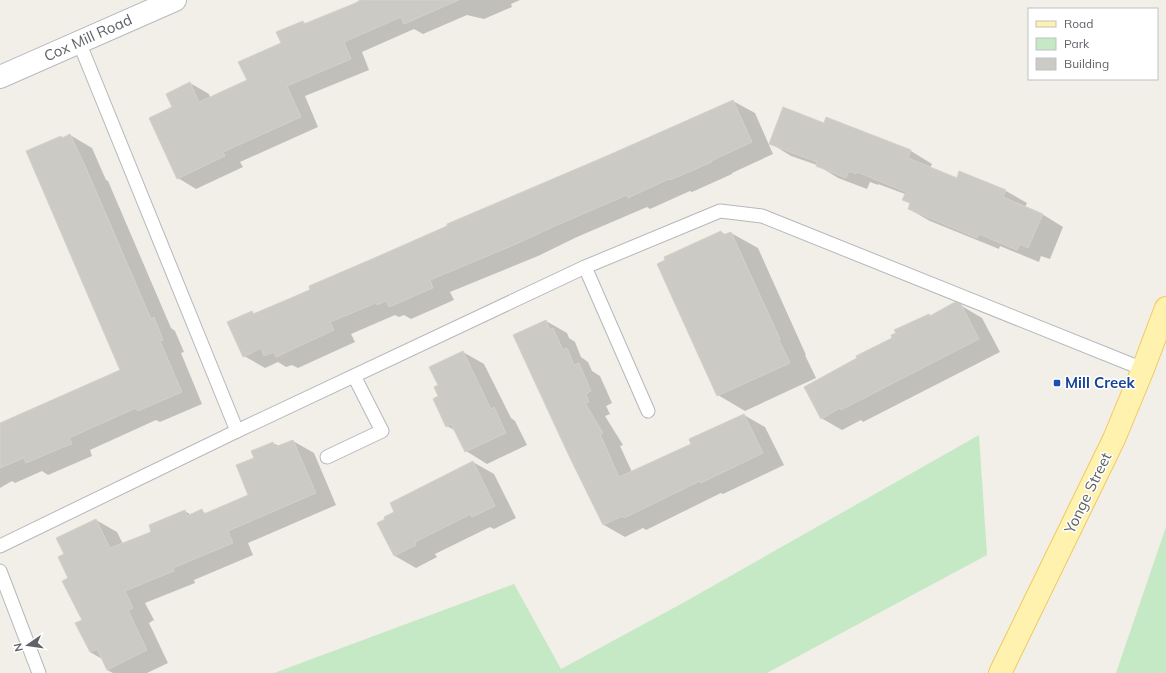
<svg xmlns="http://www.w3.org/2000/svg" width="1166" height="673" font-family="Mulish,sans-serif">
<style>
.green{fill:#c5e8c5}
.shadow{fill:#0003}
.building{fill:#cccac5;stroke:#d6d1c6}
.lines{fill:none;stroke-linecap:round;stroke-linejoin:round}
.lane-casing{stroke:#b5b8bc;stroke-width:15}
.secondary-casing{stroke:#b6babf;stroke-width:24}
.primary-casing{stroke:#f2c960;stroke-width:24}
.lane{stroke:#fff;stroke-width:13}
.secondary{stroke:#fff;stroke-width:22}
.primary{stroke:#fff2af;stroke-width:22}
.transit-dot{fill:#1a4fb4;stroke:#fff;stroke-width:1.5}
.labels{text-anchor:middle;stroke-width:3;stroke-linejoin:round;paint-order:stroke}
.street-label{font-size:15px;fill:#5f6368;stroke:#fff}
.transit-label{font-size:15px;font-weight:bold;fill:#164399;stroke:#fff;text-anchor:start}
</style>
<rect width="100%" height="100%" fill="#f1efe8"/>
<g class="green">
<path d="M979 435 987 555 767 673H274L514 584 561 669 681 604Z"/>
<path d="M1166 527V673H1116Z"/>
</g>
<g class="shadow">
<path d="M360 0H520L511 4 512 7 484 19 467 15 423 34 414 29 362 52 369 70 305 96 318 127 240 162 243 167 196 189 178 178 174 107 190 83 209 94 210 98 248 81 303 22 307 24 355 4V3Z"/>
<path d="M733 101 755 113 773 154 732 173V174L692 192 690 191 650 209 647 207 577 237 538 256 450 292 454 300 411 319 404 315 399 317 395 315 351 334 355 342 298 368 292 365 286 367 278 362 265 368 244 356 252 312 255 314Z"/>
<path d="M827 118 911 151 932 164 930 168 957 179 1006 191 1027 203 1025 207 1042 214 1063 227 1050 259 1041 256 1039 262 1000 246 999 249 930 221 909 209 911 204 903 199 905 194 878 184V185L870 182 867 189 838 178 817 165 791 156 770 143 824 124Z"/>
<path d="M70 135 92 148 106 180 108 181 171 328 175 331 184 352 181 353 202 404 160 422 156 420 90 450 92 456 48 475 42 471 15 483 12 481 0 488V424L121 370 61 137 64 139Z"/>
<path d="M721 232 727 235 731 233 758 248 806 355H805L816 378 745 411 718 395Z"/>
<path d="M960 305 982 318 1000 352 863 422 861 420 842 430 821 418 893 338 897 333 896 331 929 315 932 316Z"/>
<path d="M546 321 567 333 569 338 575 342 581 357 588 362 592 371 600 376 612 403 606 406 610 414 605 416 623 445 620 446 632 472 692 444 744 415 765 427 784 465 723 494 721 493 646 530 643 528 625 537 604 525Z"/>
<path d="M463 352 484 364 511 418 515 421 527 445 487 464 466 451 456 431 447 426 439 397V386Z"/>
<path d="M293 441 314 453 336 505 248 543 253 555 194 580 195 583 145 603 154 620 149 623 168 663 147 673H113L107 670 102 659 90 652 83 621 70 578 65 554 96 520 117 532 123 544 152 532 185 511 191 515 202 511 207 514 250 496 255 458 273 443 279 446Z"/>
<path d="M473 462 494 474 516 518 494 529 490 527 435 554 437 557 416 568 395 556V512Z"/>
</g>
<g class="building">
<path d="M363 0H459L404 24 401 17 344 42 351 59 287 86 301 117 223 152 225 156 177 179 149 118 172 107 166 94 190 82 199 102 247 80 238 62 281 43 276 32 303 21 304 24Z"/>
<path d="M733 100 752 142 711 161 712 162 670 180 669 179 628 198 627 195 555 226 516 244 430 280 433 288 389 307 386 301 377 305 376 303 330 322 334 330 276 357 274 352 264 356 261 348 243 357 227 322 252 311 253 314 310 290 309 286 372 259 447 226V224L609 155Z"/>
<path d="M783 107 824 123 826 117 911 150 908 158 957 178 959 171 1006 190 1003 197 1043 214 1028 248 1020 244 1017 250 979 234 977 238 908 209 910 203 902 200 906 192 857 172 856 174 849 171 846 178 816 166 817 162 769 144Z"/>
<path d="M70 134 86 168 151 319 154 317 163 340 160 341 182 392 138 411 136 408 69 438 72 444 61 448 26 463 24 458 0 468V423L120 370 26 151 61 136 62 138Z"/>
<path d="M721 231 723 235 731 232 780 339 779 340 790 363 717 396 706 372 657 264 665 260 664 257Z"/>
<path d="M955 302 961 304 979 339 841 410 840 408 821 419 804 387 857 358 856 356 892 338 891 335 896 333 894 330 929 314 930 316Z"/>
<path d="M546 320 550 330 553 328 563 350 567 348 574 365 579 363 591 391 586 394 589 402 585 403 603 433 600 434 619 477 691 444 689 439 744 414 763 453 701 483 700 481 624 518 623 516 603 525 570 458 513 335Z"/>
<path d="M463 351 491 409 494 407 506 433 465 452 451 424 446 427 433 399 438 396 434 387 438 385 429 367Z"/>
<path d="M293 440 316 493 228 531 233 543 173 568 174 571 125 591 133 608 128 610 147 650 107 670 97 649 90 652 75 623 82 620 62 581 68 578 58 557 64 554 56 538 96 519 110 548 151 532 149 525 185 510 187 516 202 509 204 514 248 495 236 465 254 458 251 451 273 442 275 447Z"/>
<path d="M473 461 495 506 472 517 471 514 415 542 416 545 394 556 377 523 385 519 384 517 394 512 390 503Z"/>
</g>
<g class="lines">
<defs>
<g id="lane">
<path d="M79 42 237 431"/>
<path d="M585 267 648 411"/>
<path d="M327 457 382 431 354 376"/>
<path d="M0 546 237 431 585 267 720 211 762 216 1143 369"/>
<path d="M0 571 39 673"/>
</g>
<path id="secondary" d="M0 77 175 0"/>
<path id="primary" d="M1000 673 1114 439 1143 369 1166 308"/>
</defs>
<use href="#lane" class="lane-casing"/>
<use href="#secondary" class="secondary-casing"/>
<use href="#primary" class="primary-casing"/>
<use href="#lane" class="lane"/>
<use href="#secondary" class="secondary"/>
<use href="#primary" class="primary"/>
</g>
<rect class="transit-dot" x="1053" y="379" width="8" height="8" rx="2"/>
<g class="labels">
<g class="street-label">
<text transform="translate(88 38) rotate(-24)" y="5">Cox Mill Road</text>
<text transform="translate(1088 493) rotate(-64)" y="5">Yonge Street</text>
</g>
<g class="transit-label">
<text x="1065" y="388">Mill Creek</text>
</g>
</g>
<rect x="1028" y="8" width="130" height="72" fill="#ffffff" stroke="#bfc1c3"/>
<rect x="1036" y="21" width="20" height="6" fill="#fff2af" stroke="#bfc1c3"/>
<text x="1064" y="28" font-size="12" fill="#5f6368">Road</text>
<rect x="1036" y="38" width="20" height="12" fill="#c5e8c5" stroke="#bfc1c3"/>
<text x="1064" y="48" font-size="12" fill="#5f6368">Park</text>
<rect x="1036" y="58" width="20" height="12" fill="#cccac5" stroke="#bfc1c3"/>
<text x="1064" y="68" font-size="12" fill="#5f6368">Building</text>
<g transform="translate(28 645) rotate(257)" stroke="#ffffff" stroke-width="3" paint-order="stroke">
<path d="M0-3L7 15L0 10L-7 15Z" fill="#5f6368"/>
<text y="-6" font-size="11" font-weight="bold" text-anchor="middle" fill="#5f6368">N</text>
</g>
</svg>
